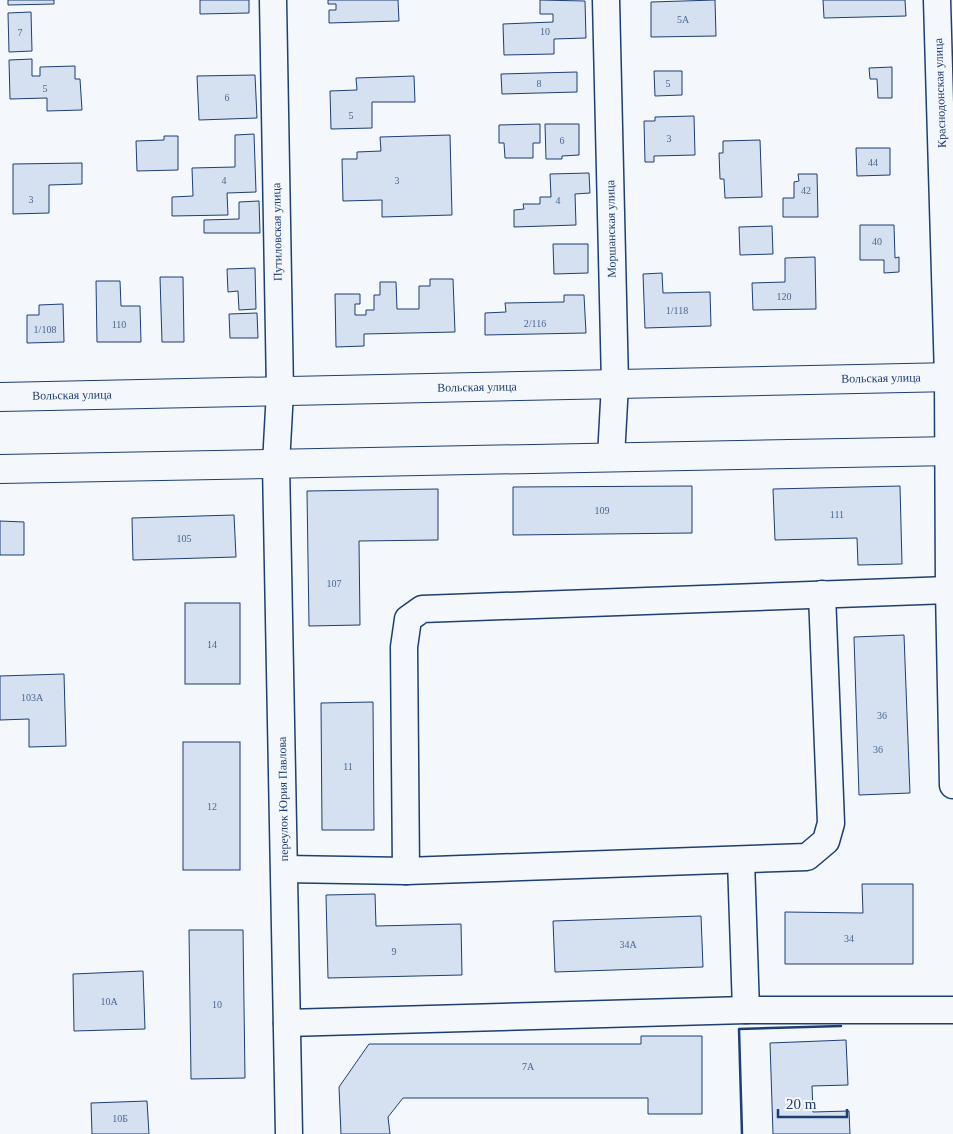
<svg xmlns="http://www.w3.org/2000/svg" width="953" height="1134" font-family="'Times New Roman',serif">
<style>
.building{fill:#d5e0f0;stroke:#1d3f73}
.lines{fill:none;stroke-linecap:round;stroke-linejoin:round}
.minor-casing{stroke:#1d3f73;stroke-width:29}
.major-casing{stroke:#1d3f73;stroke-width:30}
.minor{stroke:#f4f7fb;stroke-width:26}
.major{stroke:#f4f7fb;stroke-width:28}
.wall{stroke:#1d3f73;stroke-width:2.5}
.labels{text-anchor:middle;stroke-width:4;stroke-linejoin:round;paint-order:stroke}
.number-label{font-size:10px;fill:#4b6792}
.street-label{font-size:12px;fill:#1d3f73;stroke:#f4f7fb}
</style>
<rect width="100%" height="100%" fill="#f4f7fb"/>
<g class="building">
<path d="M8 0H54V4L8 5Z"/>
<path d="M200 0H249V13L200 14Z"/>
<path d="M328 0H398L399 21 329 23V10H336V4H328Z"/>
<path d="M540 0 585 1 586 38 554 39V54L504 55 503 24 553 22V14H540Z"/>
<path d="M715 0 716 36 651 37V2Z"/>
<path d="M823 0H905L906 16 824 18Z"/>
<path d="M31 12 32 51 9 52 8 13Z"/>
<path d="M32 59V76H40V67L75 66V79H80L82 110 47 111V98L10 99 9 60Z"/>
<path d="M892 67V98H878L877 79H870L869 68Z"/>
<path d="M654 71H682V95L655 96Z"/>
<path d="M577 72V92L502 94 501 74Z"/>
<path d="M255 75 257 118 199 120 197 76Z"/>
<path d="M414 76 415 102H372V128L331 129 330 91 357 90 356 78Z"/>
<path d="M694 116 695 155 654 156V162H645L644 121H655V117Z"/>
<path d="M540 124V143H533V158H505L504 143H499V125Z"/>
<path d="M545 124H579V155L562 156V159H546Z"/>
<path d="M254 134 256 192 227 193 228 215 172 216V197L193 196 192 168 235 167V135Z"/>
<path d="M450 135 452 215 382 217V200L343 201 342 159H357V152L381 151 380 137Z"/>
<path d="M164 136H178V170L137 171 136 141 164 140Z"/>
<path d="M760 140 762 197 725 198 724 179H720L719 153H723V141Z"/>
<path d="M856 148H890V175L857 176Z"/>
<path d="M82 163V184L49 185V213L13 214V164Z"/>
<path d="M589 173 590 193 575 194 576 225 514 227V210L524 209 523 204H540V197H551L550 174Z"/>
<path d="M798 174H817L818 217H783V198H794V182L799 181Z"/>
<path d="M259 201 260 233H204V220L239 219V202Z"/>
<path d="M860 225H894L895 258 899 257V272L884 273V260H860Z"/>
<path d="M772 226 773 254 740 255 739 227Z"/>
<path d="M553 244H588V273L554 274Z"/>
<path d="M815 257 816 309 753 310 752 283 785 282V258Z"/>
<path d="M255 268 256 309 239 310 238 291 228 292 227 269Z"/>
<path d="M662 273 663 293 710 292 711 326 645 328 643 274Z"/>
<path d="M160 277H183L184 342H162Z"/>
<path d="M430 279H453L455 332 364 334V346L336 347 335 294H360V304H355V315H366V310H374V295H380V282H396L397 309H419V286H430Z"/>
<path d="M96 281H120L121 306H140L141 342H97Z"/>
<path d="M564 295H584L586 333 485 335V313L506 312 505 303 564 302Z"/>
<path d="M63 304 64 342 27 343V315H39V305Z"/>
<path d="M257 313 258 338H230L229 314Z"/>
<path d="M692 486V533L513 535V487Z"/>
<path d="M900 486 902 564 858 565 857 538 775 540 773 489Z"/>
<path d="M438 489V540L359 541 360 625 309 626 307 491Z"/>
<path d="M234 515 236 557 133 560 132 518Z"/>
<path d="M0 521 24 522V555H0Z"/>
<rect x="185" y="603" width="55" height="81"/>
<path d="M904 635 910 793 859 795 854 637Z"/>
<path d="M64 674 66 746 29 747V719L0 720V676Z"/>
<path d="M373 702 374 830H322L321 703Z"/>
<rect x="183" y="742" width="57" height="128"/>
<path d="M862 884H913V964H785V912L863 913Z"/>
<path d="M375 894 376 926 461 924 462 975 328 978 326 895Z"/>
<path d="M701 916 703 967 555 972 553 921Z"/>
<path d="M189 930H243L245 1078 191 1079Z"/>
<path d="M143 971 145 1029 74 1031 73 974Z"/>
<path d="M641 1036H702V1114H648V1098H403L388 1117 390 1134H341L339 1087 369 1044H641Z"/>
<path d="M846 1040 848 1085 812 1086 813 1112 849 1111 850 1134H773L770 1043Z"/>
<path d="M147 1101 149 1134H92L91 1103Z"/>
</g>
<g class="lines">
<defs>
<g id="minor">
<path d="M273 0 280 391 276 464 289 1134"/>
<path d="M606 0 615 384 611 457"/>
<path d="M937 0 948 377 949 590 953 785"/>
<path d="M741 860 746 1010"/>
<path d="M285 869 406 871 807 857 826 841 831 823 822 594"/>
<path d="M406 871 404 647 408 619 422 609 949 590"/>
<path d="M287 1023 746 1010H953"/>
</g>
<g id="major">
<path d="M0 397 953 377"/>
<path d="M0 469 953 451"/>
</g>
</defs>
<use href="#minor" class="minor-casing"/>
<use href="#major" class="major-casing"/>
<use href="#minor" class="minor"/>
<use href="#major" class="major"/>
<path class="wall" d="M742 1134 739 1029 841 1026"/>
</g>
<g class="labels">
<g class="number-label">
<text x="683" y="23">5А</text>
<text x="545" y="35">10</text>
<text x="20" y="36">7</text>
<text x="539" y="87">8</text>
<text x="668" y="87">5</text>
<text x="45" y="92">5</text>
<text x="227" y="101">6</text>
<text x="351" y="119">5</text>
<text x="669" y="142">3</text>
<text x="562" y="144">6</text>
<text x="873" y="166">44</text>
<text x="224" y="184">4</text>
<text x="397" y="184">3</text>
<text x="806" y="194">42</text>
<text x="31" y="203">3</text>
<text x="558" y="204">4</text>
<text x="877" y="245">40</text>
<text x="784" y="300">120</text>
<text x="677" y="314">1/118</text>
<text x="535" y="327">2/116</text>
<text x="119" y="328">110</text>
<text x="45" y="333">1/108</text>
<text x="602" y="514">109</text>
<text x="837" y="518">111</text>
<text x="184" y="542">105</text>
<text x="334" y="587">107</text>
<text x="212" y="648">14</text>
<text x="32" y="701">103А</text>
<text x="882" y="719">36</text>
<text x="878" y="753">36</text>
<text x="348" y="770">11</text>
<text x="212" y="810">12</text>
<text x="849" y="942">34</text>
<text x="628" y="948">34А</text>
<text x="394" y="955">9</text>
<text x="109" y="1005">10А</text>
<text x="217" y="1008">10</text>
<text x="528" y="1070">7А</text>
<text x="120" y="1122">10Б</text>
</g>
<g class="street-label">
<text transform="translate(940 93) rotate(-92)" y="4">Краснодонская улица</text>
<text transform="translate(611 229) rotate(-91)" y="4">Моршанская улица</text>
<text transform="translate(277 232) rotate(-91)" y="4">Путиловская улица</text>
<text transform="translate(881 378) rotate(-1)" y="4">Вольская улица</text>
<text transform="translate(477 387) rotate(-1)" y="4">Вольская улица</text>
<text transform="translate(72 395) rotate(-1)" y="4">Вольская улица</text>
<text transform="translate(283 799) rotate(-91)" y="4">переулок Юрия Павлова</text>
</g>
</g>
<path d="M778 1109v8h69v-8" fill="none" stroke="#1d3f73" stroke-width="2.5"/>
<text x="786" y="1109" font-size="15" fill="#1d3f73" stroke="#f4f7fb" stroke-width="4" paint-order="stroke">20 m</text>
</svg>
